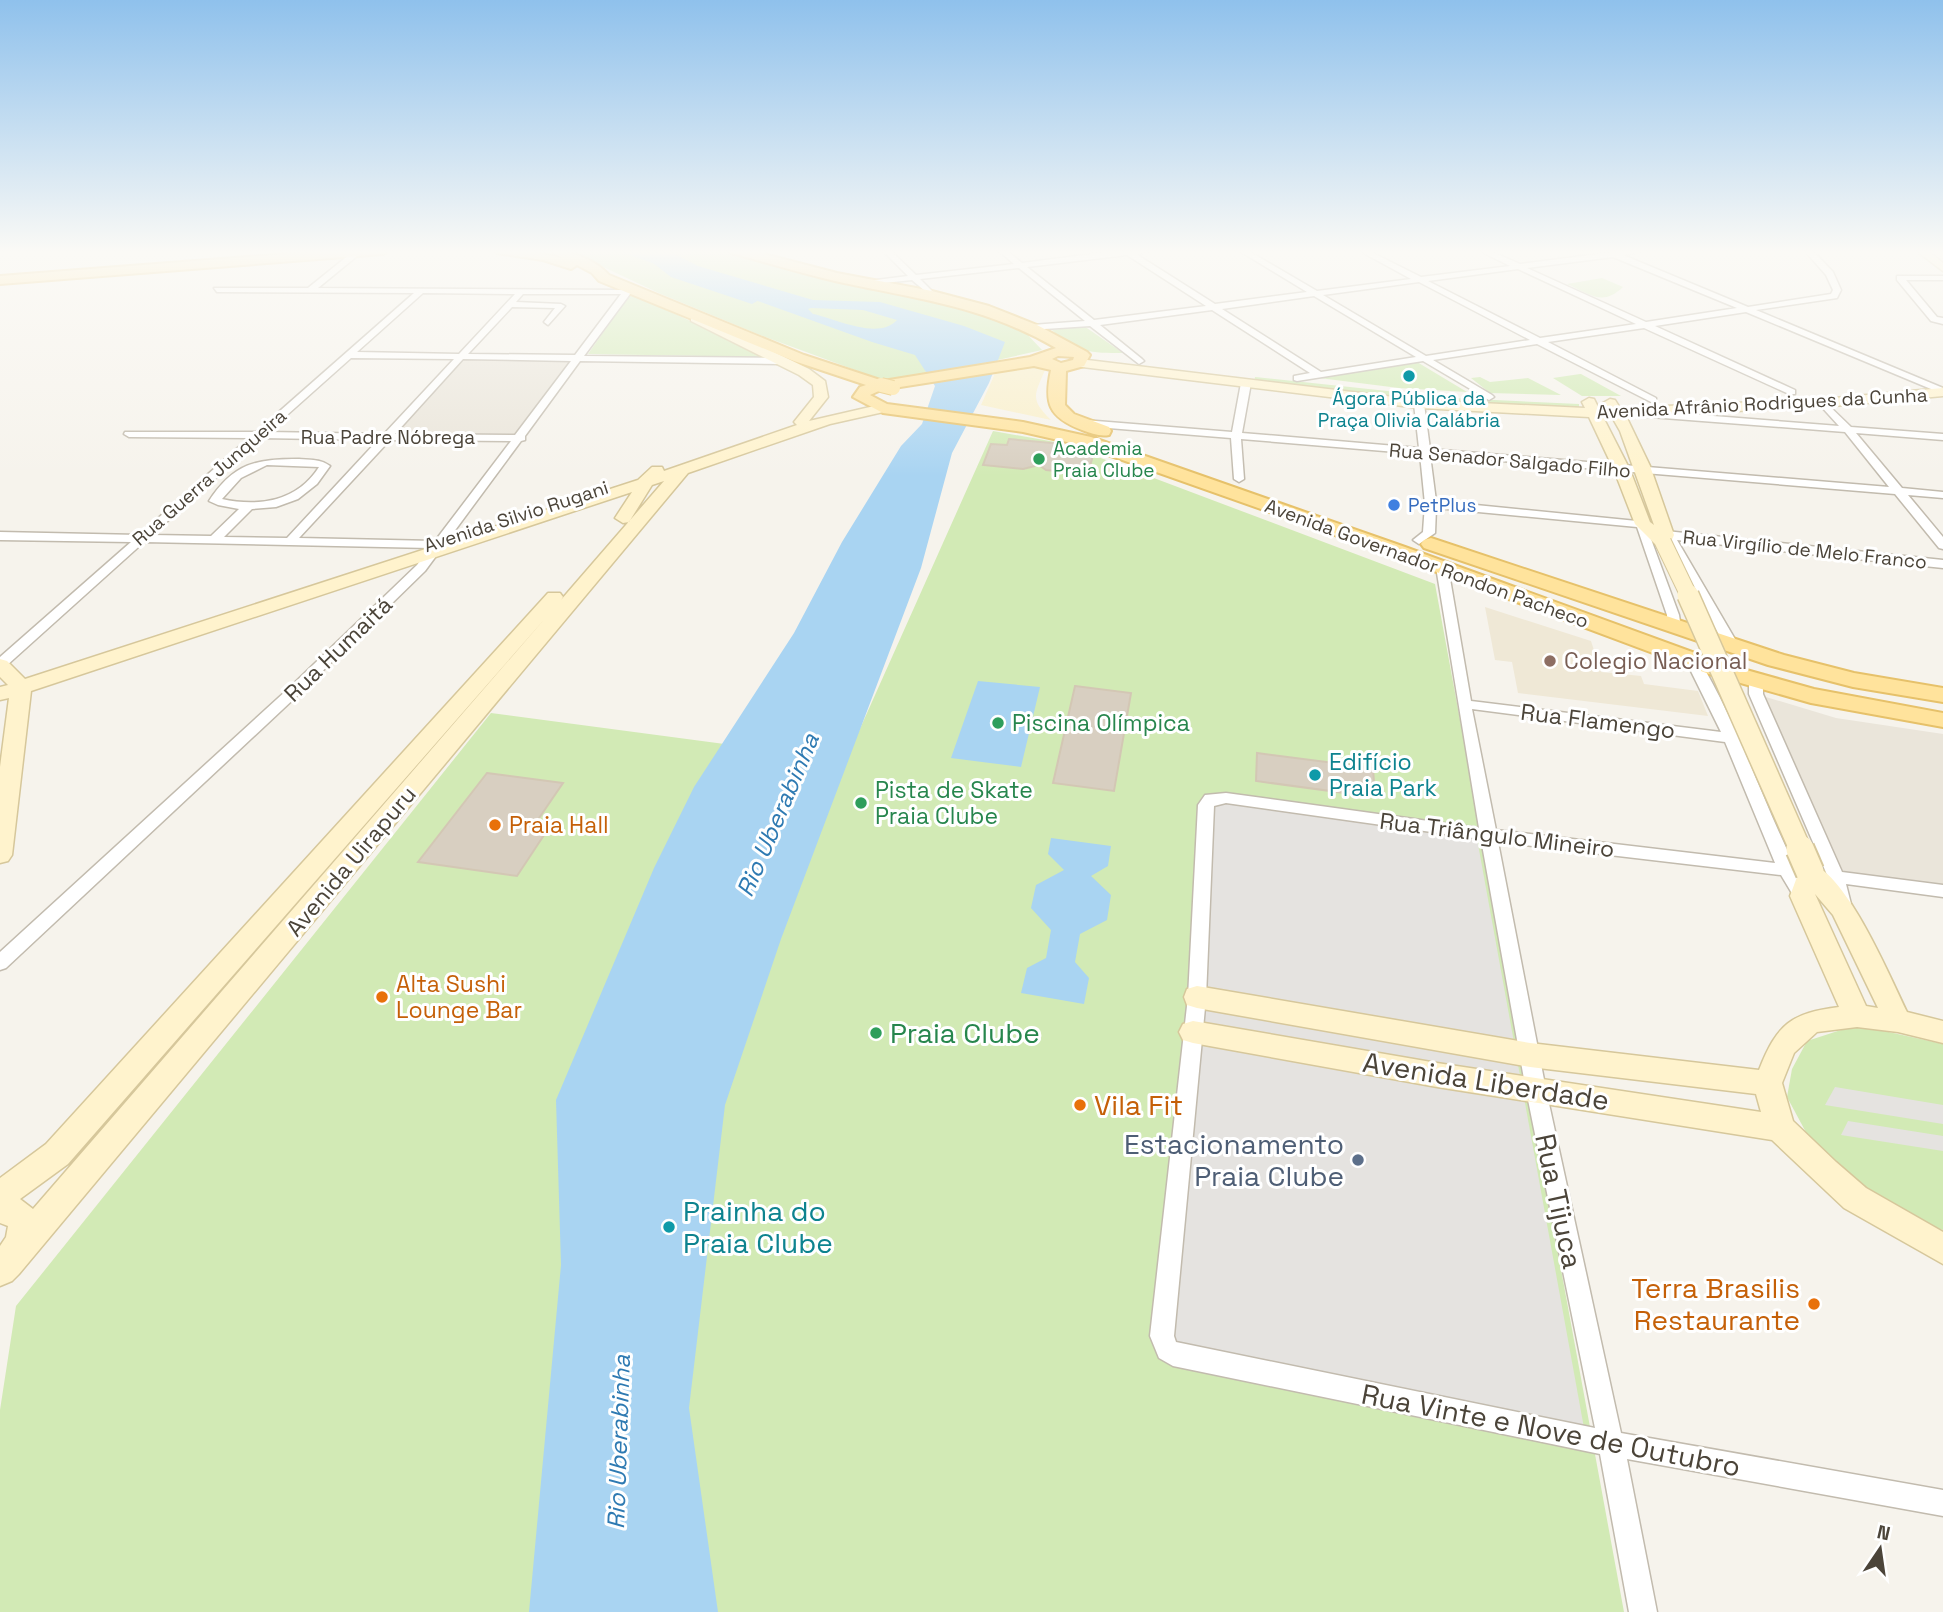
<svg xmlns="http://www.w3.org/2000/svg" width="1943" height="1612" font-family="'Space Grotesk',sans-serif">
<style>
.residential{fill:#eae5da}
.education{fill:#efe8d6}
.green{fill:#d2eab5}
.sand{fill:#f9efc9}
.parking{fill:#e5e3e0}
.water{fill:#a9d4f2;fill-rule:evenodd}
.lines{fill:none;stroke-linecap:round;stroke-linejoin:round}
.river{fill:#a9d4f2;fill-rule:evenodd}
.building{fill:#d8cfc1;stroke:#d3c7b4;stroke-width:2}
.street-casing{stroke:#c2bbae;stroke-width:3}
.secondary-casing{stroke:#d6c79b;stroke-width:3}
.primary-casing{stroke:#e6c16a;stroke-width:4}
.street{fill:#fff;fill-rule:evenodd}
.secondary{fill:#fff3cd;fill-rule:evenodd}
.primary{fill:#ffe39c;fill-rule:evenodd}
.secondary-bridge-far2-casing{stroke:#d6c79b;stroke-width:18;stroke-linecap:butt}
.secondary-bridge-far1-casing{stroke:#d6c79b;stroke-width:24;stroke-linecap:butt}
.secondary-bridge-casing{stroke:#d6c79b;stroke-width:31;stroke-linecap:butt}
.primary-bridge-casing{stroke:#e6c16a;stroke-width:16;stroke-linecap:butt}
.secondary-bridge-far2{stroke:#fff3cd;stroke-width:16}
.secondary-bridge-far1{stroke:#fff3cd;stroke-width:21}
.secondary-bridge{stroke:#fff3cd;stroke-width:27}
.primary-bridge{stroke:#ffe39c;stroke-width:14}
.culture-dot{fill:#0f9aa8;stroke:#fff;stroke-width:2.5}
.leisure-dot{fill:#2e9e5b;stroke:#fff;stroke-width:2.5}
.shop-dot{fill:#3f7fe0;stroke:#fff;stroke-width:2.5}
.education-dot{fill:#8d6e63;stroke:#fff;stroke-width:2.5}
.food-dot{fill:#e8710a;stroke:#fff;stroke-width:2.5}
.service-dot{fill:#5c6f8a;stroke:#fff;stroke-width:2.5}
.labels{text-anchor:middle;stroke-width:6;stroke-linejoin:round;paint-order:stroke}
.far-culture-label{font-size:19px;fill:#0d838f;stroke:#fff}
.far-street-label{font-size:19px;fill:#4b4439;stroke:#fff}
.far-leisure-label{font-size:19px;fill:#27864d;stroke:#fff;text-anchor:start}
.far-shop-label{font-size:19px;fill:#366cbe;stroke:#fff;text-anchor:start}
.street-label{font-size:23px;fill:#4b4439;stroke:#fff}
.education-label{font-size:23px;fill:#785e54;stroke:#fff;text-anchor:start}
.leisure-label{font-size:23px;fill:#27864d;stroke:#fff;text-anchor:start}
.culture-label{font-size:23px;fill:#0d838f;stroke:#fff;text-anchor:start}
.food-label{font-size:23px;fill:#c56008;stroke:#fff;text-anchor:start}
.water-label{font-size:24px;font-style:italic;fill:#2e7ab2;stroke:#fff}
.near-leisure-label{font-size:28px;fill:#27864d;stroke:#fff;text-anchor:start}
.near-street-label{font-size:28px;fill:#4b4439;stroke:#fff}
.near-food-label{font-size:28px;fill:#c56008;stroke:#fff;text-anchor:start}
.near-service-label{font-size:28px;fill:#4e5e75;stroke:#fff;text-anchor:end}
.near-culture-label{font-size:28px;fill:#0d838f;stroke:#fff;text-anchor:start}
</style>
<rect width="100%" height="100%" fill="#f6f3ec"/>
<g class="residential">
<path d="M462 356 580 357 521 438 387 437Z"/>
<path d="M1756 694 1836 718 1943 734V891L1836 877Z"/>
</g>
<path class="education" d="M1485 607 1591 641 1601 672 1641 676 1644 684 1698 691 1708 716 1518 693 1512 662 1495 660Z"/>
<g class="green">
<path d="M567 250H727L831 279 923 298 1004 322 1025 332 1042 350 984 363 885 381 760 335 661 294Z"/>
<path d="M1602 278 1623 287C1602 307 1590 294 1567 284Z"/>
<path d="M631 293 766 357 588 354Z"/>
<path d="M1084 326 1123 353C1091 353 1075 353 1052 330Z"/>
<path d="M1417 362 1467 392 1399 388 1319 378Z"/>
<path d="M1580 374H1581L1621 396H1582L1553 378Z"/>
<path d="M1255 377 1453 398 1579 404V410L1433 403 1254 383Z"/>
<path d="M1480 377 1490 382 1528 378 1561 395 1490 393 1471 378Z"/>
<path d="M993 431 1061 443 1435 584 1624 1612H0V1410L16 1306 491 713 846 760Z"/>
<path d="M1866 1027 1943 1044V1230L1924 1224 1839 1173 1808 1136 1787 1097 1792 1069 1807 1041 1844 1029Z"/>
</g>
<path class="sand" d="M1025 364 1041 366 1045 370C1034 396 1030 399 1051 420L981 405 997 369Z"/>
<g class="parking">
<path d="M1209 801 1476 833 1586 1439 1167 1350Z"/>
<path d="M1835 1087 1943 1105V1124L1825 1105Z"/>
<path d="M1848 1121 1943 1136V1151L1841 1135Z"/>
</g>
<g class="water">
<path d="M616 250H667L698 266 813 300 880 302 964 326 1005 342 989 383 952 453 921 568 781 939 725 1105 689 1408 718 1612H529L561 1265 556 1100 654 868 694 787 794 633 842 542 901 446 922 424 935 386 915 355 872 342ZM811 308 863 310 897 320C878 341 835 318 813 314L808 309Z"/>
<path d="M978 681 1040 687 1021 767 951 758Z"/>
<path d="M1051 838 1111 846 1108 866 1091 876 1111 895 1107 920 1080 934 1075 962 1089 978 1084 1004 1021 993 1027 968 1046 958 1051 930 1031 908 1036 885 1064 870 1048 854Z"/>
</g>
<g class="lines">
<path class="river" d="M636 250H654L683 271 758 295 761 299 752 304 671 277Z"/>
</g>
<g class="building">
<path d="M1009 439 1063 444 1061 449 1093 455 1088 474 1046 470 1039 465 1023 469 983 465 991 444 1007 445Z"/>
<path d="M1075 686 1131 693 1114 791 1053 783Z"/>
<path d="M1257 753 1373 768 1375 797 1256 781Z"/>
<path d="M487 773 563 783 535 824 550 826 517 876 418 862Z"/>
</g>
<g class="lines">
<defs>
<g id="street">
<path d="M355 250 362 252 318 288 626 290 633 288 636 292 630 294 584 356 781 358 786 361 781 364 580 361 525 436V440L521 441 425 571 298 695 6 968 0 970V952L288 689 417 565 430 548 144 542 5 667 0 668V657L131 542 0 540V532L139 535 249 438 129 437 124 434 125 432H256L414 293 217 292 214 288H308ZM423 293 515 294 459 354 357 352ZM523 294H621L575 355 468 354 512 307 555 308 544 322 548 325 565 306 561 304 516 302ZM351 358 454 359 384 434 268 432ZM463 359 571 361 515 435 395 434ZM261 438 378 440 287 538 224 537 252 509 276 507 298 499 317 484 330 466C321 459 310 460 299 459 256 459 234 463 209 501L218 505 239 509 211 536 152 535ZM390 440 511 441 435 541 299 538ZM267 465 319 467C297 502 258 507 222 499L241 478Z"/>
<path d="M882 250H890L916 275 1014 264 998 250H1006L1022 263 1123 250H1156L1136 254 1215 304 1307 292 1238 250H1247L1317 291 1411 279 1358 250H1367L1421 277 1510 266 1478 250H1488L1520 264 1629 250H1649L1623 255 1748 307 1831 294 1833 290 1826 275 1804 250H1812L1833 272 1841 290 1837 298 1756 310 1943 388V394L1746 312 1655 326 1795 390V394H1789L1644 328 1548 342 1656 398V402L1653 403 1537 344 1433 360 1492 395 1494 397 1489 400 1423 361 1297 381 1294 380V376L1310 373 1212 310 1100 325 1142 359 1144 361 1139 364 1090 326 1029 330 1028 328 1032 325 1085 321 1019 268 920 279 936 295 932 297 912 280 865 285 868 281 908 276ZM1127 255 1206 306 1094 320 1027 267ZM1613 257 1737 308 1646 322 1527 268ZM1518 269 1636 324 1540 338 1428 281ZM1419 282 1530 340 1426 356 1323 295ZM1314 296 1416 357 1321 372 1222 309Z"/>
<path d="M1897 276H1943V280H1906L1937 317 1943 318V324L1931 321 1897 280Z"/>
<path d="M1246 380 1251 383 1242 433 1419 448 1414 404 1419 401 1424 404 1430 449 1889 487 1845 432 1637 416 1632 413 1637 410 1839 426 1818 403 1823 400 1851 427 1943 434V440L1856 433 1902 488 1943 492V498L1908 495 1943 537V549L1939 548 1895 494 1430 455 1436 501 1647 522 1648 531 1679 615 1681 628 1674 632 1667 628V615L1637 527 1436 508 1435 533 1419 544 1413 540 1423 532 1425 504 1420 454 1241 439 1244 479 1239 482 1234 479 1231 438 1084 426 1079 423 1084 420 1232 432 1241 383Z"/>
<path d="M1666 531 1943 560V568L1677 540 1739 646 1732 650 1725 646 1672 549 1660 535Z"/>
<path d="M1442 563 1448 567 1471 701 1721 732 1686 661 1693 657 1698 658C1744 733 1767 820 1811 896L1808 900H1796L1781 875 1498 842 1546 1090 1621 1433 1943 1490V1516L1627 1459 1657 1612H1629L1600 1454 1173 1366 1159 1358 1150 1336 1188 997 1198 805 1205 795 1226 793 1479 828 1436 567ZM1472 709 1725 742 1775 863 1496 830ZM1226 803 1481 839 1526 1090 1595 1428 1176 1342 1174 1336 1206 997 1214 806Z"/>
<path d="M1756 676 1763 680V694L1842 872 1943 885V897L1846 884 1851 904 1848 908H1836L1828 877 1749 694V680Z"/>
</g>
<g id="secondary">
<path d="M298 250H312L303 253Z"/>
<path d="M1915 250H1927L1943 263V271Z"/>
<path d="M695 314 809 369 825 381 828 397 809 421 883 404 890 408 888 411 830 424 688 473 19 1274 12 1281 0 1286V1246L6 1237 8 1226 0 1223V1178L46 1144 548 593H560L563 597 561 600 664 481 652 485 629 522 623 523 615 518 632 492 31 691 12 855 8 861 0 863V767L9 698 0 700V687L8 685 0 677V659L7 661 25 679 638 480 652 467H662L664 471 797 425 794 422 814 397 813 385 799 375 691 321V315ZM548 615 33 1209 20 1199 68 1164Z"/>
<path d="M1079 359 1419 400 1585 408 1582 402 1589 398 1594 399 1599 409 1606 408 1603 403 1610 399 1615 400 1620 408 1823 399 1943 388V396L1823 407 1626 416 1650 466 1674 535 1669 546H1657L1635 524 1614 470 1589 417 1419 408 1074 366 1072 363ZM1603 417H1612L1620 431 1654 525 1650 522 1630 470Z"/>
<path d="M1810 863C1847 874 1890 977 1907 1012L1943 1021V1043L1898 1032 1857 1027 1817 1032 1794 1053 1782 1083 1793 1121 1836 1162 1866 1188 1943 1232V1264L1844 1208 1772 1140 1437 1087 1193 1043 1183 1040 1179 1032 1183 1024 1193 1021 1437 1063 1761 1112 1756 1094 1530 1067 1197 1008 1187 1005 1184 997 1187 989 1197 986 1530 1043 1759 1070C1777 1024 1791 1013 1839 1007L1790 896 1801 866ZM1815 894 1833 915 1878 1008 1866 1006Z"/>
</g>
<g id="primary">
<path d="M337 250H389L383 254 0 284V276Z"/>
<path d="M495 250H524L562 258 549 250C569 250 595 259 609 275L804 355 883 381 1030 357 1056 348C982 305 916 299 835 281 800 273 765 262 731 253L729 250H749L837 273 932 291 989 306 1037 325 1087 352 1090 355 1084 366 1066 371 1065 405 1074 414 1109 427 1111 431 1109 435C1100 437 1091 433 1082 430 1048 417 1044 403 1051 370L1034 366 881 390 870 395 887 404 1023 422 1091 437 1405 547 1725 664 1814 689 1943 713V727L1811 703 1709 674 1391 555 1080 445 1023 432 883 413 853 397 860 387 866 385 794 361 599 281 592 273 577 265 571 269 543 260 497 253ZM1058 356 1074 357 1073 360 1061 363 1052 359Z"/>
<path d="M1431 538 1784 655 1854 673 1943 688V702L1853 687 1768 665 1424 548 1421 544 1424 540Z"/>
</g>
</defs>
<use href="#street" class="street-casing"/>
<use href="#secondary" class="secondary-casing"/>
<use href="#primary" class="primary-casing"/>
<use href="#street" class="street"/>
<use href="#secondary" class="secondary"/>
<use href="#primary" class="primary"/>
<defs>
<path id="secondary-bridge-far2" d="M1663 542 1689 596"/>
<path id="secondary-bridge-far1" d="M1688 595 1801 851"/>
<path id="secondary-bridge" d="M1800 849 1810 872"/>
<path id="primary-bridge" d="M881 385 893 388"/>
</defs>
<use href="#secondary-bridge-far2" class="secondary-bridge-far2-casing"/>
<use href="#secondary-bridge-far1" class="secondary-bridge-far1-casing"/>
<use href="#secondary-bridge" class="secondary-bridge-casing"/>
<use href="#primary-bridge" class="primary-bridge-casing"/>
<use href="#secondary-bridge-far2" class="secondary-bridge-far2"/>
<use href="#secondary-bridge-far1" class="secondary-bridge-far1"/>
<use href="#secondary-bridge" class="secondary-bridge"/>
<use href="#primary-bridge" class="primary-bridge"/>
</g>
<linearGradient id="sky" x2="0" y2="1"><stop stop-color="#8fc1ec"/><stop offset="0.53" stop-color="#fbfaf6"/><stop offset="1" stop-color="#fbfaf6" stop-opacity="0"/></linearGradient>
<rect width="1943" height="476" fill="url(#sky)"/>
<g class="culture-dot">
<circle cx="1409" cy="376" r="7"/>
<circle cx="1315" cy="775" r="7"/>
<circle cx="669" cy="1227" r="7"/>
</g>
<g class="leisure-dot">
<circle cx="1039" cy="459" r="7"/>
<circle cx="998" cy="723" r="7"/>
<circle cx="861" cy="803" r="7"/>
<circle cx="876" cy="1033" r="7"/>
</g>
<circle class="shop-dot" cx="1394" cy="505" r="7"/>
<circle class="education-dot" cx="1550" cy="661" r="7"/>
<g class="food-dot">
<circle cx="495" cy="825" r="7"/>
<circle cx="382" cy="997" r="7"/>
<circle cx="1080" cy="1105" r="7"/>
<circle cx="1814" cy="1304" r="7"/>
</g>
<circle class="service-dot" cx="1358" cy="1160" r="7"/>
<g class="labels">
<g class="far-culture-label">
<text x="1409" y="405">Ágora Pública da<tspan x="1409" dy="22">Praça Olivia Calábria</tspan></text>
</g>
<g class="far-street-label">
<text transform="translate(1762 403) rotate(-3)" y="7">Avenida Afrânio Rodrigues da Cunha</text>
<text x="388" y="444">Rua Padre Nóbrega</text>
<text transform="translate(1510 460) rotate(5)" y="7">Rua Senador Salgado Filho</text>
<text transform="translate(209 477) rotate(-41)" y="7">Rua Guerra Junqueira</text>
<text transform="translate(516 516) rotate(-18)" y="7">Avenida Silvio Rugani</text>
<text transform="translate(1805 549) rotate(6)" y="7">Rua Virgílio de Melo Franco</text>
<text transform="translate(1427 563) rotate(20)" y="7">Avenida Governador Rondon Pacheco</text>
</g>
<g class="far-leisure-label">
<text x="1053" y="455">Academia<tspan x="1053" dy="22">Praia Clube</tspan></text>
</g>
<g class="far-shop-label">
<text x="1408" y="512">PetPlus</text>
</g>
<g class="street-label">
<text transform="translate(338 649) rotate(-44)" y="8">Rua Humaitá</text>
<text transform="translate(1598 721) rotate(7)" y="8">Rua Flamengo</text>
<text transform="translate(1497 835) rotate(7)" y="8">Rua Triângulo Mineiro</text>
<text transform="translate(351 861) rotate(-50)" y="8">Avenida Uirapuru</text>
</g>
<g class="education-label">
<text x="1564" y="669">Colegio Nacional</text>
</g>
<g class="leisure-label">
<text x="1012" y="731">Piscina Olímpica</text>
<text x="875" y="798">Pista de Skate<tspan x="875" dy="26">Praia Clube</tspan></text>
</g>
<g class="culture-label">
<text x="1329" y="770">Edifício<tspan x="1329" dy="26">Praia Park</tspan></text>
</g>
<g class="food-label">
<text x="509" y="833">Praia Hall</text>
<text x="396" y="992">Alta Sushi<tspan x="396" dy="26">Lounge Bar</tspan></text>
</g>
<g class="water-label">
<text transform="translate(778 815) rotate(-67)" y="8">Rio Uberabinha</text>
<text transform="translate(619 1442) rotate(-88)" y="8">Rio Uberabinha</text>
</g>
<g class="near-leisure-label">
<text x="890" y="1043">Praia Clube</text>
</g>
<g class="near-street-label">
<text transform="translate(1486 1081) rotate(9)" y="10">Avenida Liberdade</text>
<text transform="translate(1559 1201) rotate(78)" y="10">Rua Tijuca</text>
<text transform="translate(1551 1430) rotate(11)" y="10">Rua Vinte e Nove de Outubro</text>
</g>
<g class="near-food-label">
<text x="1094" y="1115">Vila Fit</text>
<text x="1800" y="1298" text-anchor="end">Terra Brasilis<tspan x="1800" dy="32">Restaurante</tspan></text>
</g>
<g class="near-service-label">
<text x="1344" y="1154">Estacionamento<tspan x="1344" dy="32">Praia Clube</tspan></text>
</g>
<g class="near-culture-label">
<text x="683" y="1221">Prainha do<tspan x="683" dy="32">Praia Clube</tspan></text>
</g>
</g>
<g transform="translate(1880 1549) rotate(13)" stroke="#ffffff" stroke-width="5" paint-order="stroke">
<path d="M0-5L12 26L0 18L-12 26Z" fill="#4b4439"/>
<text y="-10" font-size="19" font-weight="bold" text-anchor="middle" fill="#4b4439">N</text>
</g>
</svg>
